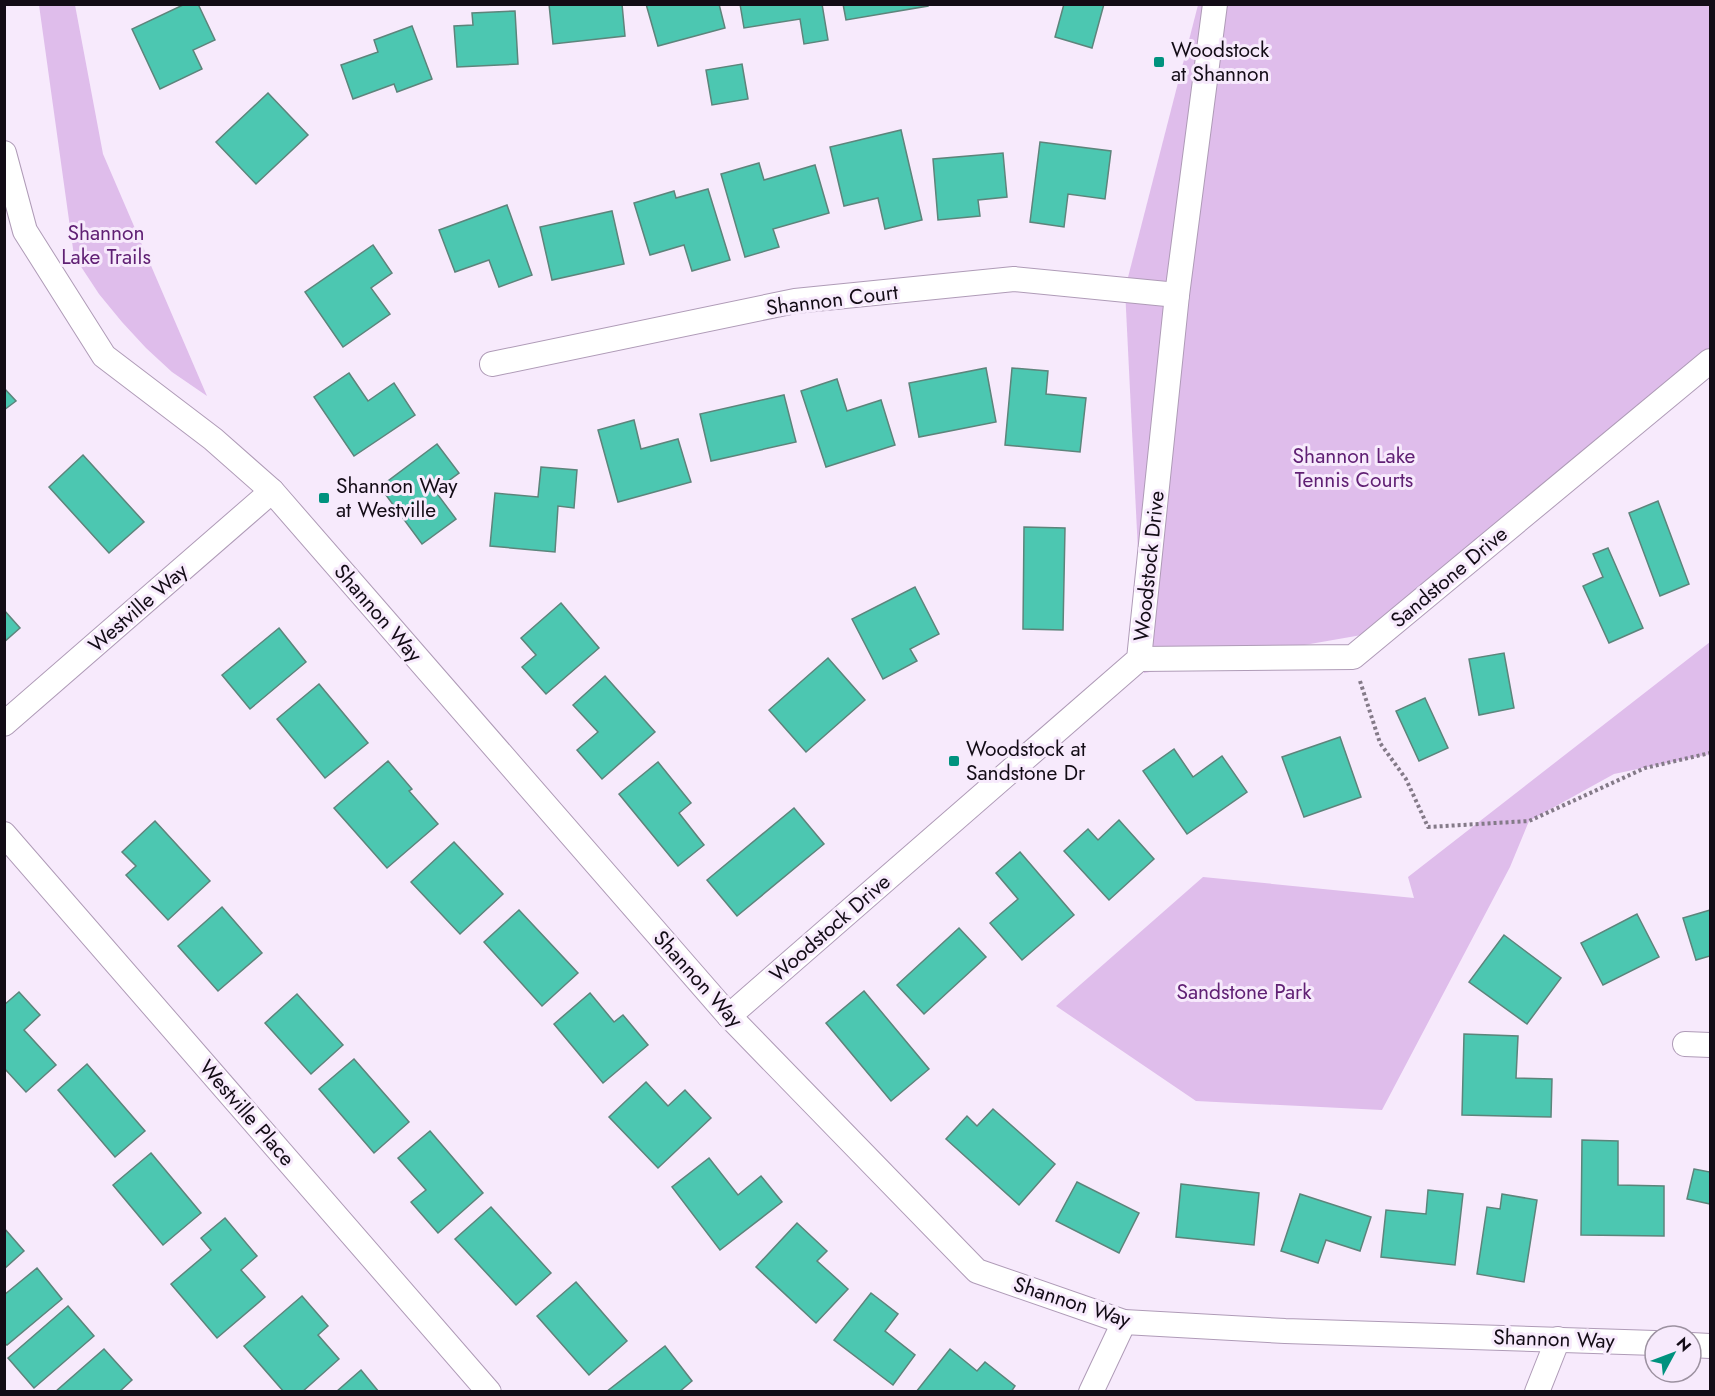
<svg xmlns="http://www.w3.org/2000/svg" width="1715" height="1396" font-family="Jost,sans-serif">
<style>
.green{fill:#dfbdeb}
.building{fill:#4cc7b1;stroke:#5d847b;stroke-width:1.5}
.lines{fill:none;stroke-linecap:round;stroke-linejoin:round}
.minor-casing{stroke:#af9bb7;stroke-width:26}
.path{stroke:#847a88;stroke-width:4;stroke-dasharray:3 3;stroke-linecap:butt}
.minor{stroke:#fff;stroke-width:24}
.poi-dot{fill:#00927e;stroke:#f7eafc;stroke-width:2}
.labels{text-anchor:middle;stroke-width:6;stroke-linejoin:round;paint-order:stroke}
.poi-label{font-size:21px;fill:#130c16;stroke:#f7eafc;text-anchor:start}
.park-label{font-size:21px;fill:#602074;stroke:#f7eafc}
.street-label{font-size:21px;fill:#130c16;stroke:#f7eafc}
</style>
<rect width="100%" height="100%" fill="#f7eafc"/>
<g class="green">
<path d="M39 5H75L103 154 207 396 172 372 146 348 122 322 99 294 74 256Z"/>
<path d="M1198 5H1710V358L1373 633 1144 673 1125 289Z"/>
<path d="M1710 642V754L1614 774 1529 821 1510 867 1382 1110 1196 1101 1056 1006 1203 877 1414 898 1408 877Z"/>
</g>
<g class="building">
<path d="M185 4H198L215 40 193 50 202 69 160 89 132 29Z"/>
<path d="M549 4H622L625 36 553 44Z"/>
<path d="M646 4H719L725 28 658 46Z"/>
<path d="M740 4H822L828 40 804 44 800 19 744 28Z"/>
<path d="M843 4H928V6L846 20Z"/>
<path d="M1064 4H1104L1092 48 1055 37Z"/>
<path d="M515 11 518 64 457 67 454 26 473 25 472 13Z"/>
<path d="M412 26 432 79 397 92 394 84 353 99 341 65 378 52 374 40Z"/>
<path d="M742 64 748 99 712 105 706 70Z"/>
<path d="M268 93 308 135 256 184 216 142Z"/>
<path d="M901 130 922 220 885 229 878 198 844 206 830 147Z"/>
<path d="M1040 142 1111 151 1105 199 1068 194 1064 227 1030 222Z"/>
<path d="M1003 153 1007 197 978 200 980 216 938 220 933 159Z"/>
<path d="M759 163 764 180 815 165 829 213 773 229 779 247 745 257 721 174Z"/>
<path d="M708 189 730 260 692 271 684 245 650 255 634 203 674 191 676 198Z"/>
<path d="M507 205 532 275 499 287 489 260 455 272 439 230Z"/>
<path d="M612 211 624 264 552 280 540 227Z"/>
<path d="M373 245 392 273 371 288 390 314 343 347 305 292Z"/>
<path d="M986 368 996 422 919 437 909 383Z"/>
<path d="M1012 368 1048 371 1046 394 1086 398 1080 452 1005 445Z"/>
<path d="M349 373 368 401 394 383 415 415 354 456 314 397Z"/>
<path d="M837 379 847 411 881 400 895 445 826 467 801 391Z"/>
<path d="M4 388 16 401 4 410Z"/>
<path d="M784 395 796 442 711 461 700 414Z"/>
<path d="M634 420 641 449 678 439 691 482 618 502 598 430Z"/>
<path d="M437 444 459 473 435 491 456 519 422 544 380 487Z"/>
<path d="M83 455 144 522 109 553 49 487Z"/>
<path d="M541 467 577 470 574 508 558 506 555 552 490 546 495 493 538 497Z"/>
<path d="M1658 501 1689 584 1660 596 1629 513Z"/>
<path d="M1024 527 1065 528 1063 630 1023 629Z"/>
<path d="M1608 548 1643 628 1609 643 1583 586 1603 577 1593 554Z"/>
<path d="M915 587 939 634 910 649 917 661 883 679 852 619Z"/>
<path d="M561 603 599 648 546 694 522 667 536 655 521 638Z"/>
<path d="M4 610 20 628 4 642Z"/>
<path d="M279 628 306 662 250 709 222 675Z"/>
<path d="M1504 653 1514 708 1479 715 1469 659Z"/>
<path d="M828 658 865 700 806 752 769 710Z"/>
<path d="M605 676 655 732 602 779 577 750 598 732 573 705Z"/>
<path d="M319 684 368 743 325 778 277 719Z"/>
<path d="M1425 698 1448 748 1419 761 1396 711Z"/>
<path d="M1340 737 1361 797 1304 817 1282 757Z"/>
<path d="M1174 749 1193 777 1222 756 1247 792 1187 834 1143 771Z"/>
<path d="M388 761 412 789 409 791 438 824 387 868 334 808Z"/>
<path d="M658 762 691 803 679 813 704 845 678 866 619 794Z"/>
<path d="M794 808 824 844 737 916 707 880Z"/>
<path d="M1119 820 1154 859 1109 900 1064 851 1088 829 1098 840Z"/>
<path d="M155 821 210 881 168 920 126 875 136 866 122 852Z"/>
<path d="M454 842 503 894 460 934 411 882Z"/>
<path d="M1020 852 1074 915 1022 960 990 923 1018 899 996 873Z"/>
<path d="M222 907 262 953 218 991 178 946Z"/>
<path d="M519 910 578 973 542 1006 484 942Z"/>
<path d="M1710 910V956L1696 960 1683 918Z"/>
<path d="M1637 914 1659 957 1603 985 1581 943Z"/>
<path d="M959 928 986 957 924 1014 897 985Z"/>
<path d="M1504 935 1561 978 1527 1024 1469 982Z"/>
<path d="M864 991 929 1069 891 1101 826 1023Z"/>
<path d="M19 992 40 1015 24 1030 56 1065 26 1092 4 1068V1005Z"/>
<path d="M590 993 614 1022 623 1015 648 1045 603 1083 554 1024Z"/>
<path d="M297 994 343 1045 311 1074 265 1023Z"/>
<path d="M1464 1034 1518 1036 1516 1078 1552 1079 1551 1117 1462 1115Z"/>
<path d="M354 1059 409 1122 374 1153 319 1089Z"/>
<path d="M87 1064 145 1131 115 1157 58 1090Z"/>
<path d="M646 1082 668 1106 685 1090 711 1118 658 1168 609 1117Z"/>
<path d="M993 1109 1055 1164 1019 1205 946 1139 967 1116 977 1126Z"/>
<path d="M430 1131 483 1193 438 1233 411 1202 426 1190 398 1158Z"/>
<path d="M1582 1140 1618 1141V1185L1664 1186V1236L1581 1235Z"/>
<path d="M151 1153 201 1213 163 1245 113 1185Z"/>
<path d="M709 1158 738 1195 761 1176 782 1202 720 1250 672 1187Z"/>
<path d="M1694 1169 1710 1172V1204L1687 1199Z"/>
<path d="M1077 1182 1139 1213 1119 1253 1056 1221Z"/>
<path d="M1181 1184 1259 1193 1254 1245 1176 1237Z"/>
<path d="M1428 1190 1463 1194 1455 1265 1381 1257 1386 1210 1426 1214Z"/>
<path d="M1300 1194 1371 1217 1360 1251 1326 1240 1318 1263 1281 1251Z"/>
<path d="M1502 1194 1537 1200 1524 1282 1477 1274 1487 1207 1500 1209Z"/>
<path d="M491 1207 551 1273 516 1305 455 1239Z"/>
<path d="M225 1218 257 1256 241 1270 265 1297 217 1338 171 1284 211 1250 201 1238Z"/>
<path d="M797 1223 827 1251 817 1261 848 1289 816 1323 756 1267Z"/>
<path d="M4 1228 24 1251 4 1269Z"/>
<path d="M37 1268 62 1299 7 1345 4 1343V1295Z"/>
<path d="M576 1282 627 1341 589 1375 537 1316Z"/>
<path d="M871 1293 898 1314 885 1331 915 1355 893 1385 834 1340Z"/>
<path d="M302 1296 328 1326 318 1335 339 1359 302 1392H284L244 1346Z"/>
<path d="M68 1306 94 1336 34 1388 8 1358Z"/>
<path d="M665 1346 692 1381 679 1392H606Z"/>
<path d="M104 1349 132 1380 119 1392H55Z"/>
<path d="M950 1349 977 1371 985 1362 1015 1386 1011 1392H916Z"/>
<path d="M361 1370 379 1392H336Z"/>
</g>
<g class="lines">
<defs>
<g id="minor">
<path d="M4 153 25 231 104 356 213 439 272 491 729 1016 977 1271 1124 1322 1285 1331 1655 1343"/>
<path d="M492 364 795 301 1014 279 1177 295"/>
<path d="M1139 659 1353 657 1710 361"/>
<path d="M4 724 272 491"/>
<path d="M4 834 489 1392"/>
<path d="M729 1016 1139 659 1177 295 1215 4"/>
<path d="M1685 1044 1710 1045"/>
<path d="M1691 1345 1710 1346"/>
<path d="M1091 1392 1124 1322"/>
<path d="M1537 1392 1558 1339"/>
</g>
</defs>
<use href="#minor" class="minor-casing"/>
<path class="path" d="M1360 681 1380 743 1406 779 1428 827 1529 821 1645 768 1710 753"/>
<use href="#minor" class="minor"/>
</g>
<g class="poi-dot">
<rect x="1153" y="56" width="12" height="12" rx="3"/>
<rect x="318" y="492" width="12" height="12" rx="3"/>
<rect x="948" y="755" width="12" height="12" rx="3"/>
</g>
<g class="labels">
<g class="poi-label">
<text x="1171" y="57">Woodstock<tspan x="1171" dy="24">at Shannon</tspan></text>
<text x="336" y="493">Shannon Way<tspan x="336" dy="24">at Westville</tspan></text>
<text x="966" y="756">Woodstock at<tspan x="966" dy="24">Sandstone Dr</tspan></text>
</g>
<g class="park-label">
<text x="106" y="240">Shannon<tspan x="106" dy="24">Lake Trails</tspan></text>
<text x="1354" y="463">Shannon Lake<tspan x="1354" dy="24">Tennis Courts</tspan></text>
<text x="1244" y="999">Sandstone Park</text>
</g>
<g class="street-label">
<text transform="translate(832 300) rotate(-7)" y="7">Shannon Court</text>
<text transform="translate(1149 566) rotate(-84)" y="7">Woodstock Drive</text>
<text transform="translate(1449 577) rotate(-40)" y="7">Sandstone Drive</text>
<text transform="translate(138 608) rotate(-41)" y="7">Westville Way</text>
<text transform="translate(378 613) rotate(49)" y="7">Shannon Way</text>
<text transform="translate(830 928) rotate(-41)" y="7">Woodstock Drive</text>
<text transform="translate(698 979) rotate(48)" y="7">Shannon Way</text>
<text transform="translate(247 1113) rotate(49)" y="7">Westville Place</text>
<text transform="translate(1072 1302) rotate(18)" y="7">Shannon Way</text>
<text transform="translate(1554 1339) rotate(2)" y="7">Shannon Way</text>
</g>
</g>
<rect width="1715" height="1396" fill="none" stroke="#130c16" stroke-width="12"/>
<g transform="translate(1673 1354) rotate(49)"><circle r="28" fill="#f7eafc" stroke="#9c91a0" stroke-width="1.5"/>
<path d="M0-4.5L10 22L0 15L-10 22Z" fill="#00927e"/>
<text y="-9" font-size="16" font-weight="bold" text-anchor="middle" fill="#130c16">N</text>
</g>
</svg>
